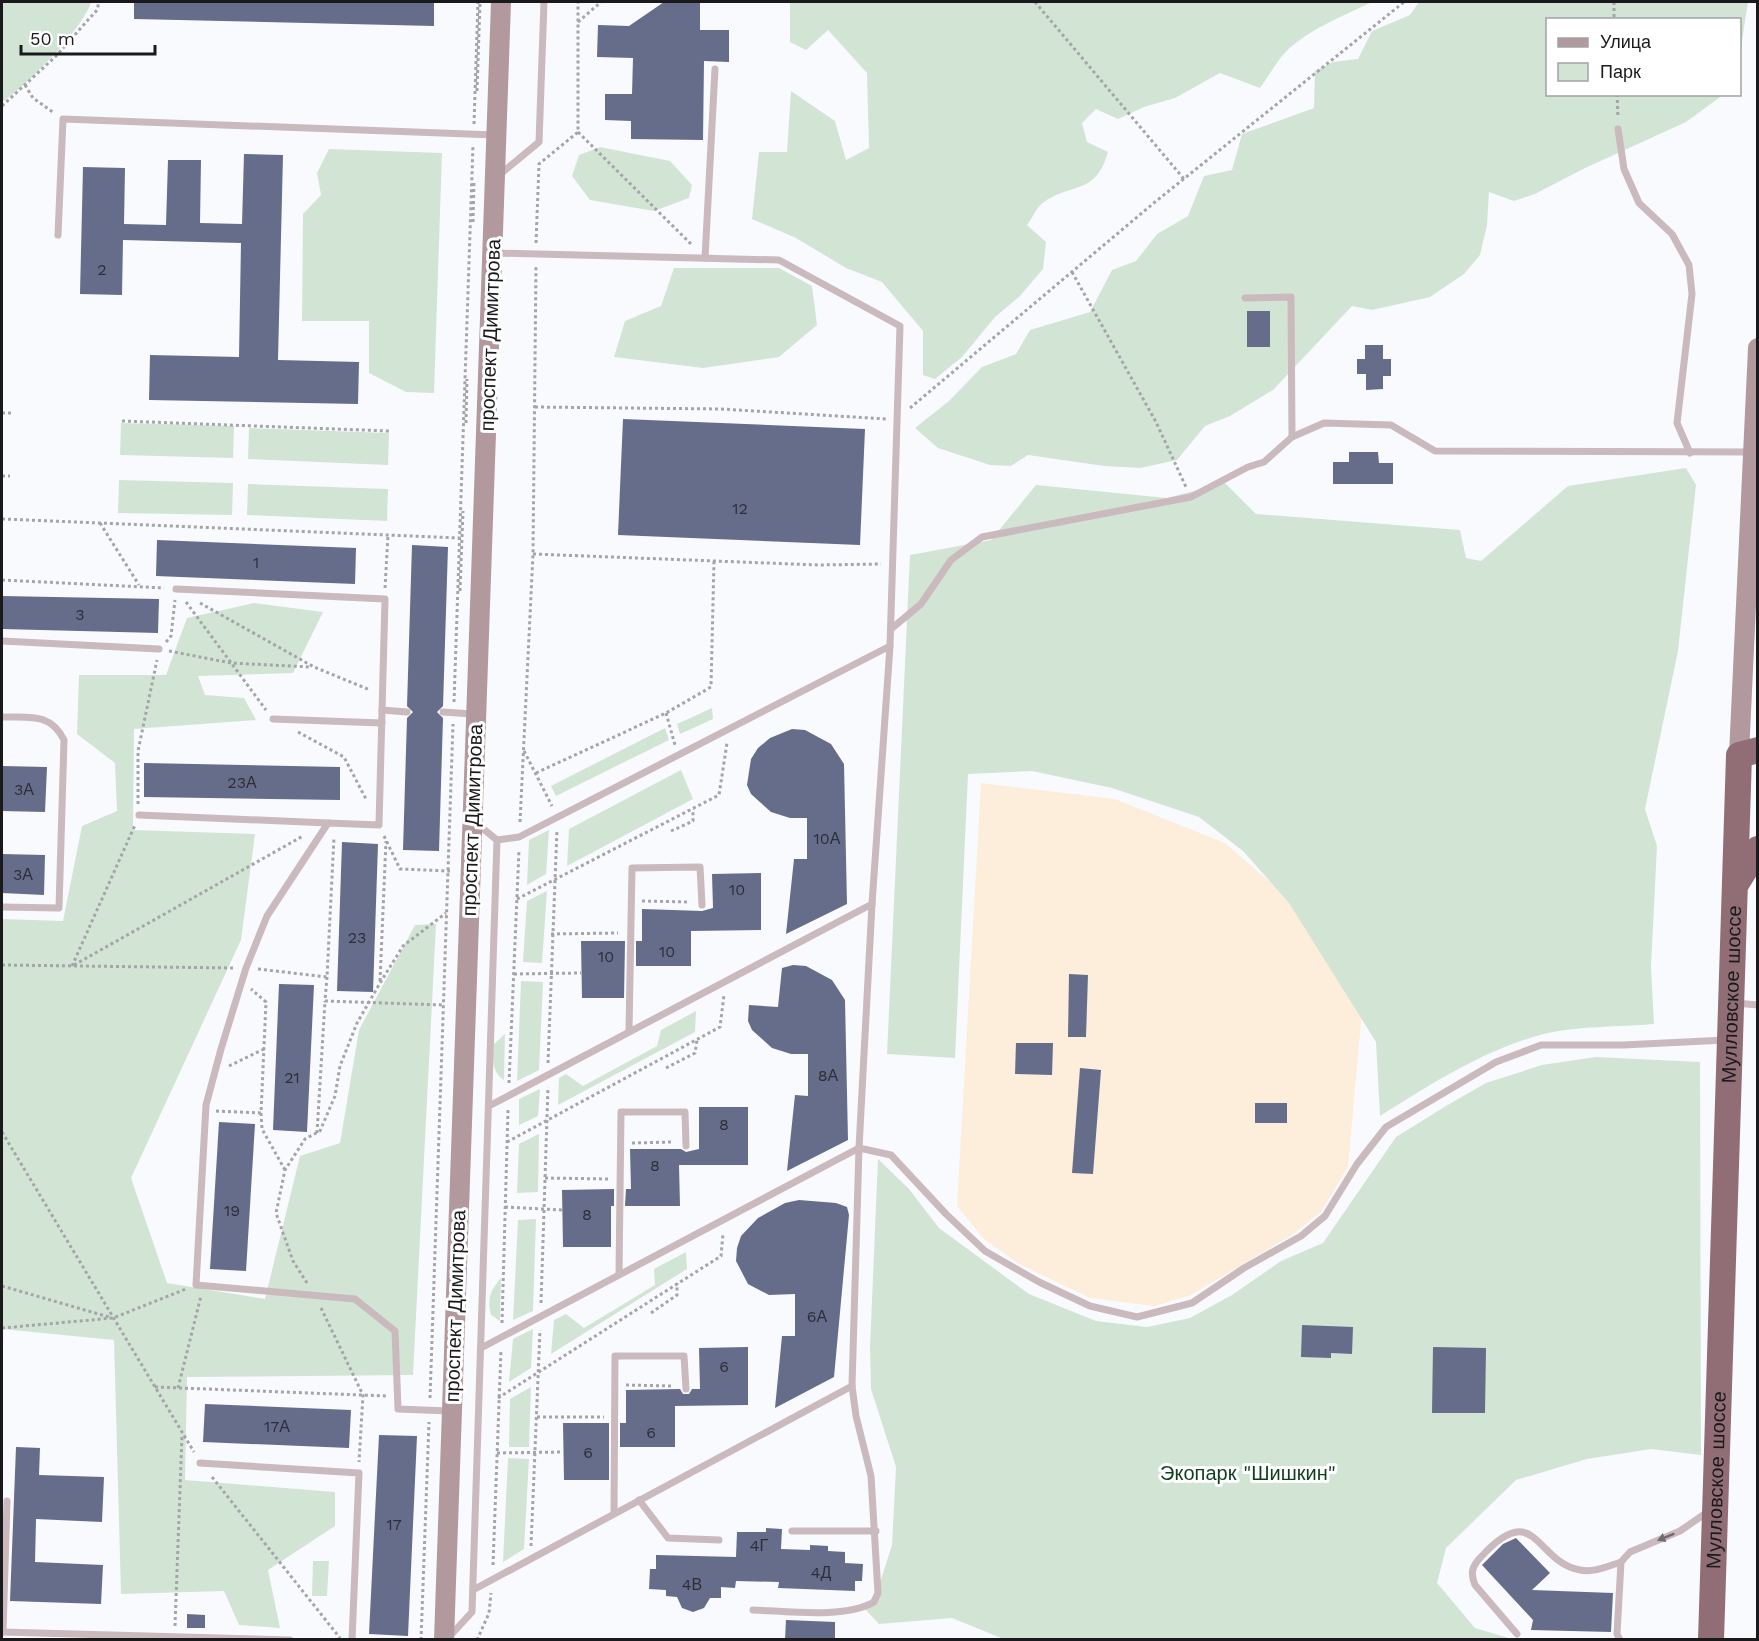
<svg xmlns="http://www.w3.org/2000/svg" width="1759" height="1641" font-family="'Work Sans',sans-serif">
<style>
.industrial{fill:#fceeda}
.green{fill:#d2e5d5}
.building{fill:#656d8a}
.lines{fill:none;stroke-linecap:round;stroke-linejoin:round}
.path{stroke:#a5a5a9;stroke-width:3;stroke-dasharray:3 3;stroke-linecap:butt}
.lane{stroke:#cab9bd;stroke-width:7}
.secondary{stroke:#b2999e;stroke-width:20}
.highway{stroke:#916e76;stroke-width:26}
.oneway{fill:#726a6d}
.labels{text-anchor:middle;stroke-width:6;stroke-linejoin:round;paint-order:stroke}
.number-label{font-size:16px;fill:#2d2f38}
.street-label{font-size:20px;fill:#1a1a1d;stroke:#fff}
.park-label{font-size:20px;fill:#0e3f1f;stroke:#fff}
</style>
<rect width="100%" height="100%" fill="#f9fafe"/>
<path class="industrial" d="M981 783 1115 799 1225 843 1366 966 1348 1167 1321 1212 1292 1235 1189 1296 1154 1306 1090 1298 1019 1264 984 1239 957 1206Z"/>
<g class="green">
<path d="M2 2H91C84 28 25 87 2 102Z"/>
<path d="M790 2H1372C1342 17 1305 30 1282 56 1274 66 1268 77 1260 88L1220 73 1175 98 1144 107 1118 119 1096 109 1082 123 1087 142 1108 152C1096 195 1073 182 1044 202 1037 206 1032 219 1027 225L1046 242 1043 269 1020 296 995 317 962 357 935 379 923 375V331L882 282 846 268 796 238 752 219 759 152H787L791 91 835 121 846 160 869 148 867 73 828 30 806 50 790 42Z"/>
<path d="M1419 2H1748L1740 54V20H1548V94L1723 95 1686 122 1583 169 1535 194 1514 201 1489 192 1487 225 1480 255 1464 274 1430 297 1372 310 1352 306 1273 390 1230 416 1205 426 1177 460 1140 468 1104 466 1028 455 1011 466 990 465 938 448 915 428 949 401 982 367 1016 354 1030 330 1090 312 1112 270 1136 261 1157 234 1188 216 1204 176 1232 170 1242 134 1314 108 1315 71 1333 62 1358 59 1372 31 1410 15Z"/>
<path d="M600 147 670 161 692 185 689 198 654 211 590 200 572 176 579 155Z"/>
<path d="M329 149 442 153 434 393 406 392 369 373V321H302L303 214 321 195 317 173Z"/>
<path d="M674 268H779L812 286 817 325 779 357 703 368 614 357 625 321 661 306Z"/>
<path d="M121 423 234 426 233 458 120 455Z"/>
<path d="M249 428 389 433 388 465 248 459Z"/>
<path d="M1686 468 1696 485 1678 651 1645 809 1657 846 1651 966 1654 1024C1621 1027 1576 1026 1544 1034 1485 1049 1431 1084 1380 1116L1376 1042 1289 903 1243 851 1199 817 1112 788 1032 771 968 774 955 1058 887 1054 910 555 991 540 1036 485 1167 498 1225 483 1256 514 1460 530 1466 558 1481 561 1568 486Z"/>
<path d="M119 480 233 483 232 515 118 513Z"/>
<path d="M248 484 388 489 387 521 247 515Z"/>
<path d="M254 603 323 612 293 673 198 676 205 695 244 698 256 720 134 729 133 830 255 834 241 940 131 1178 167 1283 265 1299 300 1156 340 1143 359 1030 415 925 436 924 413 1375 187 1377 185 1480 335 1492V1526L268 1570 280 1628 239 1625 224 1591 121 1594 114 1340 2 1329V919L63 921 82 826 117 811 115 763 77 734 79 675H166L187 618Z"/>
<path d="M712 708 713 719 680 734 677 724Z"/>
<path d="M665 728 669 740 556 796 551 786Z"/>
<path d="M681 770 693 799 567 866 569 829Z"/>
<path d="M549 830 546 874 527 885 529 840Z"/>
<path d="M547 891 542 963 523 962 527 901Z"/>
<path d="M521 981 543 982 539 1070 517 1081Z"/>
<path d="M696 1011 695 1032 558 1105 559 1078 566 1074 583 1086 657 1046 661 1030Z"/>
<path d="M505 1034 504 1080C491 1072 493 1057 494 1044Z"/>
<path d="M1596 1057 1700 1062 1701 1455 1651 1449 1587 1459 1516 1480 1446 1548 1437 1583 1475 1628 1512 1639 1006 1640 952 1618 879 1624 865 1609 878 1589 892 1545 896 1467 871 1389 870 1347 878 1159 909 1189 939 1228 1029 1294 1096 1321 1147 1327 1190 1318 1232 1295 1281 1261 1323 1243 1396 1137 1446 1106 1486 1083 1542 1065Z"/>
<path d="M540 1089 538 1116 519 1125V1099Z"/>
<path d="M539 1134 538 1192 517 1193 519 1144Z"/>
<path d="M536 1219 533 1311 513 1320 518 1220Z"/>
<path d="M686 1252 687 1269 551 1354 554 1320 566 1314 584 1328 655 1285 654 1269Z"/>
<path d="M501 1278 500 1321 491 1315C487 1298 490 1291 501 1278Z"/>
<path d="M533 1329 531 1368 509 1382 513 1339Z"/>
<path d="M531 1387 529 1447H509L510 1399Z"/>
<path d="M508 1458 529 1459 524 1549 503 1562Z"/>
<path d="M313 1561H329L327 1596H312Z"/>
</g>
<g class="building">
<path d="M134 2H434V26L134 19Z"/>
<path d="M664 2H700V30H729V62L704 61 703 140 631 139V121L605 120V94H632L633 58 597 57 598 25 629 26Z"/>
<path d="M244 154 283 155 278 360 359 362 358 404 149 400 150 355 239 357 241 243 123 240 122 295 80 294 83 167 125 168 124 224 166 225 168 160H201L200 223 242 224Z"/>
<rect x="1247" y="311" width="23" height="36"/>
<path d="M1365 345H1383V359H1391V376H1383V389L1366 390V374H1357V359H1365Z"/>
<path d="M623 419 865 429 860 545 618 535Z"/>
<path d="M1349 452H1378L1379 463H1393V484H1333V462H1349Z"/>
<path d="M157 540 356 548 355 584 156 576Z"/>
<path d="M412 545 448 547 443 706 437 712 443 718 439 851 403 850 407 718 413 712 407 706Z"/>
<path d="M2 596 159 599 158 633 2 629Z"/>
<path d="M792 729 805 730 831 744 844 764 847 904 786 934 794 859H807V818H790L771 812 751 794 747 785 751 759 758 748 770 738Z"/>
<path d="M144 763 340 767V800L144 797Z"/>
<path d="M2 766 47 767 45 812 2 811Z"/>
<path d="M342 842 378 844 373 992 337 991Z"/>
<path d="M2 854 45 855 44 895 2 893Z"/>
<path d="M761 873V930L691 931V966H636V941H642V909L702 911 713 908 712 874Z"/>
<path d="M581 941H625L624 998H582Z"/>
<path d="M793 965 806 966 832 980 845 1000 848 1140 787 1171 795 1095 808 1096V1054H791L772 1048 752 1030 748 1021 749 1005 778 1007 782 968Z"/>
<path d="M1069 974 1088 975 1086 1037H1068Z"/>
<path d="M279 984 314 985 307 1132 273 1130Z"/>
<path d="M1016 1043H1053L1052 1075 1015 1074Z"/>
<path d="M1080 1068 1101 1070 1093 1174 1072 1173Z"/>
<rect x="1255" y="1103" width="32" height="20"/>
<path d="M699 1107H748V1165H679L680 1206H625L626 1189H631L630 1149H681L686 1152 699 1149Z"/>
<path d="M219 1122 255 1124 246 1271 210 1269Z"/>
<path d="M614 1189V1206H611V1247H563L562 1190Z"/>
<path d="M799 1200 836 1203 847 1207 849 1215 834 1377 775 1408 782 1336H795V1294L769 1295 748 1284 736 1261 737 1248 741 1236 758 1218 785 1203Z"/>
<path d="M1302 1325 1353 1327 1352 1354 1331 1353V1358L1301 1357Z"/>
<path d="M748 1347V1405L675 1406V1447H620V1423H626V1390L680 1389 683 1394H689L692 1389H700L699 1348Z"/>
<path d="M1433 1347 1486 1348 1485 1413H1432Z"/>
<path d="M205 1404 351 1410 349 1448 203 1442Z"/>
<path d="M563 1423H609V1480H564Z"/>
<path d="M379 1435 417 1436 408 1636 369 1634Z"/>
<path d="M16 1447 40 1448 39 1475 104 1477 102 1522 36 1519 35 1562 103 1565 101 1604 10 1601Z"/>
<path d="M766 1528 782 1529 781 1549 810 1550V1545L828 1546V1551L845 1552V1563L863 1564 862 1581H855V1591L778 1588 779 1582 736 1581 735 1588 721 1587V1598H710L704 1608 693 1612 682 1608 677 1597 666 1596V1590L649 1589 650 1569H656V1555L736 1557 737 1532H766Z"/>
<path d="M1516 1538 1550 1573 1532 1590 1613 1593 1611 1632 1531 1630 1533 1620 1482 1565 1503 1544Z"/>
<path d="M187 1614 205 1615V1628H187Z"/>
<path d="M786 1620 835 1622V1640H785Z"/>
</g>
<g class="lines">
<g class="path">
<path d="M1035 2 1184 179"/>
<path d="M1614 2V20"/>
<path d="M578 22 601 2"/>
<path d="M25 85 33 98 54 113"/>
<path d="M477 91 480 2"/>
<path d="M1617 94 1618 118"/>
<path d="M2 106 55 57 97 10 99 2"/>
<path d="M474 124 478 2"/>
<path d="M578 132 693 246"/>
<path d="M473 222 474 181"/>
<path d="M536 243 539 164 578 132V2"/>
<path d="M1072 272 1156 422 1186 487"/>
<path d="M535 407 721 409 887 419"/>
<path d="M910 408 1155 202 1404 2"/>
<path d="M2 413H13"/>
<path d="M122 421 389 431"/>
<path d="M466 423 467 379"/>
<path d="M2 476H10"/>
<path d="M2 519 460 538"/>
<path d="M100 523 139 585"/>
<path d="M533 554 819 565 881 564"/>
<path d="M2 580 164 588"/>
<path d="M385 588 388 535"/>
<path d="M460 591 463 511"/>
<path d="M186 602 266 710"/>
<path d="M200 603 314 667 370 690"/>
<path d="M166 642 171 636 175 600"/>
<path d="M169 651 231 663 311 667"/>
<path d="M454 702 473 145"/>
<path d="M666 713 675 745"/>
<path d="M298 732 344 757 367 801"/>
<path d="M524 751 552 806"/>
<path d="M536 773 666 713 711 687 714 561"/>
<path d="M138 804V751L157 660"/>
<path d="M520 822 533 554 536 265"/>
<path d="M671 831 693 821V809"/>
<path d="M384 836 400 869 450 871"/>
<path d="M517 899 719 795 727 743"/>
<path d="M642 901 690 902"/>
<path d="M551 934 618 933"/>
<path d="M2 965 234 968"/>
<path d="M74 965 303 836"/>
<path d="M72 966 135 825"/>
<path d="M258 969 327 977 334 837"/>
<path d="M514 974 581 973"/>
<path d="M327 977 325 1001 443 1005"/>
<path d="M380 981 386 841"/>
<path d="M548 1063 557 830"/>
<path d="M229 1066 264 1049"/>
<path d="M666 1068 695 1053 697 1040"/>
<path d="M509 1083 519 850"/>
<path d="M216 1111 261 1113 266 1002 251 989"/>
<path d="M261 1113 262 1129 285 1170"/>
<path d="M2 1132 194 1452"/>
<path d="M317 1133 325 1001"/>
<path d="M507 1142 720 1027 724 995"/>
<path d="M632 1143 673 1142"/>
<path d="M545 1178 610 1179"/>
<path d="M505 1207 562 1210"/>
<path d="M307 1283 293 1261 276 1213 285 1170 305 1139 320 1131 335 1096 340 1066 357 1023 380 983 403 946 446 913"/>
<path d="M2 1286 109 1317"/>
<path d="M541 1303 548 1087"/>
<path d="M321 1308 363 1395 359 1462"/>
<path d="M651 1313 677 1295V1283"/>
<path d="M502 1323 508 1110"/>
<path d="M2 1328 113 1318 186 1289"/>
<path d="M626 1385 673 1386"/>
<path d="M155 1387 387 1396"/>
<path d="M178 1388 201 1296"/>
<path d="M430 1398 453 724"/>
<path d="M498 1398 721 1256 723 1234"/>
<path d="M537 1417H604"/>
<path d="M497 1453 563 1452"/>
<path d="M212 1477 340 1638"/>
<path d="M531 1546 540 1330"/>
<path d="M493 1565 501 1350"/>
<path d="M175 1626 182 1435"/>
<path d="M421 1640 429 1422"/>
<path d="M477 1640 489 1613 491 1593"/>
</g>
<g class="lane">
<path d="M1618 129 1624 169 1639 203 1672 234 1689 265 1692 294 1677 423 1690 453"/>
<path d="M498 176 539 142 544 2"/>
<path d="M58 235 63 119 495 135"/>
<path d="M494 253 779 260 900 326 890 646 872 904 859 1148 852 1386 856 1416 871 1476 878 1593 874 1602C845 1619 786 1611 753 1610"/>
<path d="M705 258 715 69"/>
<path d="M1245 298 1291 297 1292 437"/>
<path d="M176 589 385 599 379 825 328 823 267 916 246 968 221 1049 206 1105 196 1285 355 1299 395 1331 398 1409 449 1411"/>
<path d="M891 629 921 604 951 560 982 537 1191 497 1248 467 1264 462 1292 437 1324 423 1391 425 1435 451 1752 452"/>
<path d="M2 641 159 649"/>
<path d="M382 710 407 712"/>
<path d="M443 712 473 714"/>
<path d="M2 717C29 718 50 712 64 740L59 908 2 907"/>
<path d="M273 719 382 723"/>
<path d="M139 815 328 823"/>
<path d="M497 840 519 837 890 646"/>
<path d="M1735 1003 1758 1005"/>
<path d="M629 1031 632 868 700 867 702 905"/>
<path d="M489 1106 872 904"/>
<path d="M619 1274 621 1112H685L686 1146"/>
<path d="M481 1348 859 1148 891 1155 946 1214 985 1251 1039 1282 1090 1306 1137 1317 1192 1303 1244 1268 1301 1236 1325 1216 1357 1164 1386 1127 1496 1062 1541 1045H1623L1726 1040"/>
<path d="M200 1463 359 1473 352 1640"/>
<path d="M639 1500 668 1538 719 1540"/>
<path d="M614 1513 615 1356H684L686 1389"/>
<path d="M792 1531H876"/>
<path d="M473 1590 852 1386"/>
<path d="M2 1632 290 1640"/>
<path d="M3 1632 7 1501"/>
<path d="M1517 1634 1475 1585C1470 1573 1472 1566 1481 1557 1536 1497 1535 1562 1580 1570 1594 1573 1608 1566 1621 1562"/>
<path d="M449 1637 472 1612 497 840 476 823"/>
<path d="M1620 1640 1617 1634 1621 1562 1630 1552 1680 1531 1709 1511"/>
</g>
<g class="secondary">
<path d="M1739 755 1758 348"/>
<path d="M444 1640 501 2"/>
</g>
<g class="highway">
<path d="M1736 884 1758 849"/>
<path id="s1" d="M1711 1640 1739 755 1758 750"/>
</g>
</g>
<defs><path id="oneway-solid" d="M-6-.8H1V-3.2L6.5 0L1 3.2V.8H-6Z" transform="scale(1.5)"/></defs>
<use class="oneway" href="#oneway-solid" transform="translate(1666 1537) rotate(158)"/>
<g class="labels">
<g class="number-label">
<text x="102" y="275">2</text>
<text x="740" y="514">12</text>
<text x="256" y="568">1</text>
<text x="80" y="620">3</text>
<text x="242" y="788">23А</text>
<text x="24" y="795">3А</text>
<text x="827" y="844">10А</text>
<text x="23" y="880">3А</text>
<text x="737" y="895">10</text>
<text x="357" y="943">23</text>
<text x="667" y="957">10</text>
<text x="606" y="962">10</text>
<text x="828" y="1081">8А</text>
<text x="292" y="1083">21</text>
<text x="724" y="1130">8</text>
<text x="655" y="1171">8</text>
<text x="232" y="1216">19</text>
<text x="587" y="1220">8</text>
<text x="817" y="1322">6А</text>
<text x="724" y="1372">6</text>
<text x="277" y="1432">17А</text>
<text x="651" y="1438">6</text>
<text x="588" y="1458">6</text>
<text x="394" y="1530">17</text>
<text x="759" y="1551">4Г</text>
<text x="821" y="1578">4Д</text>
<text x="692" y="1590">4В</text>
</g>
<g class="street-label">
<text transform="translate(490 335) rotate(-88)" y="7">проспект Димитрова</text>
<text transform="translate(472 820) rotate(-88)" y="7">проспект Димитрова</text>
<text dy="7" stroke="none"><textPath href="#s1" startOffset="646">Мулловское шоссе</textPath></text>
<text transform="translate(455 1306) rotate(-88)" y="7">проспект Димитрова</text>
<text dy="7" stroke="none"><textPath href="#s1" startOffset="160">Мулловское шоссе</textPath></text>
</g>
<g class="park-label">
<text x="1248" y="1480">Экопарк "Шишкин"</text>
</g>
</g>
<rect width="1759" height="1641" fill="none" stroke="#1a1a1d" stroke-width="6"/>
<rect x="1546" y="18" width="195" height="78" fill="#ffffff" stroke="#a3a3a5" stroke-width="1.5"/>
<rect x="1558" y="38" width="30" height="9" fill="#b2999e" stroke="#a3a3a5" stroke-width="1.5"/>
<text x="1600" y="48" font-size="18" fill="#1a1a1d">Улица</text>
<rect x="1558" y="63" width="30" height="18" fill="#d2e5d5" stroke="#a3a3a5" stroke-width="1.5"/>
<text x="1600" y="78" font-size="18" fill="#1a1a1d">Парк</text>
<path d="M21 45v9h134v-9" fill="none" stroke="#1a1a1d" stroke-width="3"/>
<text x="30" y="45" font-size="18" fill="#1a1a1d" stroke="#ffffff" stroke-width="4.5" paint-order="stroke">50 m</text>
</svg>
